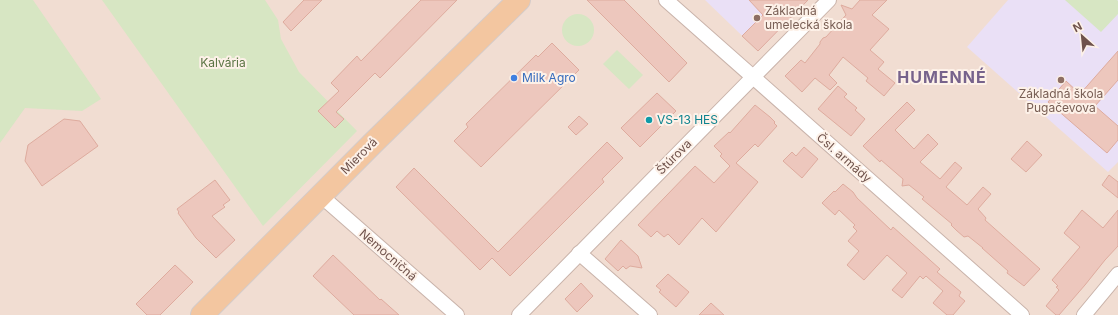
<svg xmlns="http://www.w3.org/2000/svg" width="1118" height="315" font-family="Inter,sans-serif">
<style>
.residential{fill:#f1ddd2}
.education{fill:#eae0f6}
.green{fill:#d7e6c3}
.building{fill:#edc7bd;stroke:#deab9e}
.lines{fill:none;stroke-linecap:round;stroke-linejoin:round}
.minor-casing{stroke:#c9b3aa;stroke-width:16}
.primary-casing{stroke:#d4cbc9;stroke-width:24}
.minor{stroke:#fff;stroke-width:14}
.primary{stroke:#f3c6a0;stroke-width:22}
.education-dot{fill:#8d6e63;stroke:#fdf1e8;stroke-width:1.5}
.shop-dot{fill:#3f7fe0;stroke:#fdf1e8;stroke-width:1.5}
.culture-dot{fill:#0f9aa8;stroke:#fdf1e8;stroke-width:1.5}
.labels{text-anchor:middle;stroke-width:4;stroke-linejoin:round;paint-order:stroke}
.education-label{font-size:12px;fill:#785e54;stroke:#fdf1e8;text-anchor:start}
.park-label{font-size:12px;fill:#5b7444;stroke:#fdf1e8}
.shop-label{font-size:12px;fill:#366cbe;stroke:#fdf1e8;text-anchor:start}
.culture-label{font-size:12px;fill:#0d838f;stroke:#fdf1e8;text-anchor:start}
.street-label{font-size:12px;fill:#6f524b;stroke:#fdf1e8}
.district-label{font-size:16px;font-weight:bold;letter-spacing:1px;fill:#77638c;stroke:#fdf1e8}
</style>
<rect width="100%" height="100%" fill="#faede3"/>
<rect class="residential" x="0" y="0" width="1118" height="315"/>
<g class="education">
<path d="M705 0H808L758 51Z"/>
<path d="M1008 0H1118V162L1108 172 967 47Z"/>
</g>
<g class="green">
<path d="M0 0H33L101 99 82 111 25 108 0 143Z"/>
<path d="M102 0H265L278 20 281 39 299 72 357 131 263 226Z"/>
<path d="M1065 0H1117L1118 1V14L1101 32Z"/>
<circle cx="578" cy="30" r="16"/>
<path d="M617 50 643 75 629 89 603 64Z"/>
</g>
<g class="building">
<path d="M304 0H322L291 31 283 22Z"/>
<path d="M421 0H457L380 78 375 73 336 112 344 119 335 128 318 111 339 91 331 83 357 56 361 61Z"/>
<path d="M587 0H624L687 63 669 82Z"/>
<path d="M749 0H808L758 51 742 36 763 15Z"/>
<path d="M860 0H887L872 15 889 29 870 50 884 62 878 69 895 83 884 96 866 81 868 78 843 57 829 75 837 83 830 90 815 78 802 92 785 76 801 60 805 63 820 44V42L823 38 826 37 846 15 841 5 852 9Z"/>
<path d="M552 43 579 70 481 167 454 141 468 127 466 124 536 55 538 57Z"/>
<path d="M1118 51V80L1095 106 1118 126V140L1107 153 1048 102 1066 81 1080 94Z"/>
<path d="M838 86 847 94 844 97 857 108 855 110 865 119 851 136 818 109Z"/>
<path d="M657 93 676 111 640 147 621 128Z"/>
<path d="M907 102 915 110 895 130 914 149 928 134 938 144 920 162 940 179 955 162 962 168 946 187 967 205 983 187 991 194 978 209 986 218 985 220 1040 269 1024 286 1007 273 1008 271 982 248H983L968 236 964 237 956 230 951 225 952 224 922 199 924 197 909 185 902 186 903 179 881 160 880 162 863 146Z"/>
<path d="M755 105 770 117 775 122 774 123 777 126 758 147 755 144 736 163 758 182 716 232 702 218 679 245 668 234 664 237 657 231 651 237 638 225 695 166 714 183 730 166 720 156 722 154 714 146 729 132 730 133Z"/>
<path d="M579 116 588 124 576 135 568 127Z"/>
<path d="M64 119 80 121 98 146 42 186 25 161 28 145Z"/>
<path d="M1027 141 1042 155 1026 172 1011 159Z"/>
<path d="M607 142 623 158 602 179 604 182 510 276 492 258 480 270 396 187 414 168 498 252Z"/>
<path d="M804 147 818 159 802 178 783 161 792 152 796 156Z"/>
<path d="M1109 175 1118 182V198L1102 185Z"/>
<path d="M215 180 230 200 223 205 225 207 212 216 235 240 216 258 196 238 178 213 179 212 177 209Z"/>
<path d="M843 184 853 192 857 198 891 230 893 227 940 269 937 272 961 292 959 296 965 301 953 315H947L933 303 943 291 926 276 923 279 920 276 902 298 892 290 907 273 887 255 864 280 847 265 859 251 848 241 857 231 853 227 855 225 839 210 835 215 822 203 834 191 835 192Z"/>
<path d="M1082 210 1103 228 1118 210V246L1105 260 1085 285 1059 315H1056L1046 306 1059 290 1056 287 1058 286 1052 280 1080 247 1064 233Z"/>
<path d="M621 240 638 256 642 268 630 266 626 269 623 266 618 271 605 259Z"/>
<path d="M333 255 380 300 381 299 399 315H354L313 276Z"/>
<path d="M175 265 193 282 160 315H147L136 304Z"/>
<path d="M668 274 689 292 676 307 659 292 661 290 656 286Z"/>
<path d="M581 283 593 296 577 312 565 299Z"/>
<path d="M711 303 724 315H699Z"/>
</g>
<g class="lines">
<defs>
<g id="minor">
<path d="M666 0 1022 315"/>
<path d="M320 195 457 315"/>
<path d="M579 253 650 315"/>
<path d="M519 315 829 0"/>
<path d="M1084 315 1118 274"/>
</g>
<path id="primary" d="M202 315 373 143 519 0"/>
</defs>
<use href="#minor" class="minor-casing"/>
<use href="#primary" class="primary-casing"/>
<use href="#minor" class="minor"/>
<use href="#primary" class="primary"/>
</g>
<g class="education-dot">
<circle cx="757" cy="18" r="4"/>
<circle cx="1061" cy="80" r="4"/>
</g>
<circle class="shop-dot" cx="514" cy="78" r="4"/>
<circle class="culture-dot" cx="649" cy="120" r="4"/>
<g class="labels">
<g class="education-label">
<text x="765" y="15">Základná<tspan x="765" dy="14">umelecká škola</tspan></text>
<text x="1061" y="98" text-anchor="middle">Základná škola<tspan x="1061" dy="14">Pugačevova</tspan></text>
</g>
<g class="park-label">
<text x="223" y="67">Kalvária</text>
</g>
<g class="shop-label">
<text x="522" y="82">Milk Agro</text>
</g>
<g class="culture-label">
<text x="657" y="124">VS-13 HES</text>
</g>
<g class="street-label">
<text transform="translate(359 156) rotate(-45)" y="4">Mierová</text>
<text transform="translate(674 157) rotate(-45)" y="4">Štúrova</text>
<text transform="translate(844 158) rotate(41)" y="4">Čsl. armády</text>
<text transform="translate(388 255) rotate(41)" y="4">Nemocničná</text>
</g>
<g class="district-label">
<text x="942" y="83">HUMENNÉ</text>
</g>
</g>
<g transform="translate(1082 36) rotate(333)" stroke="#fdf1e8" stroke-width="3" paint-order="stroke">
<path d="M0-3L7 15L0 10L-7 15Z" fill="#6f524b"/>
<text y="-6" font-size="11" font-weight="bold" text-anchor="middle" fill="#6f524b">N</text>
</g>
</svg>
